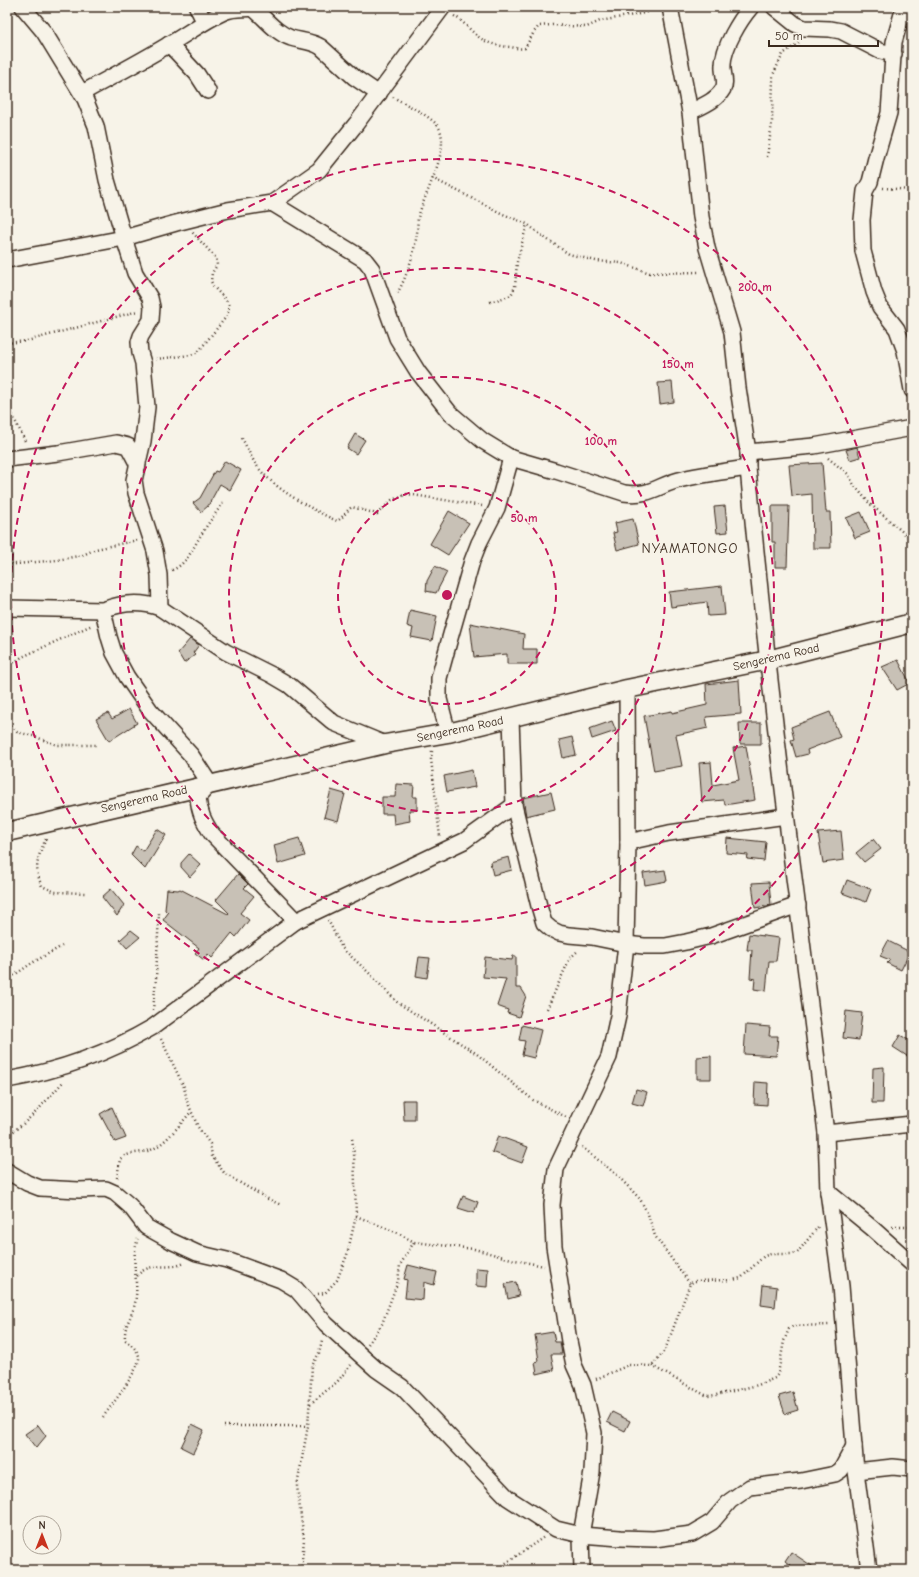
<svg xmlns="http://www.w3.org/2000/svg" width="919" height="1577" font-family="'Comic Neue',sans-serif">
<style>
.building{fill:#c8c1b6;stroke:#3b2a1e}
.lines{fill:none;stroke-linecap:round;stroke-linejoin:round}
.minor-casing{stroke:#3b2a1e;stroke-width:18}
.major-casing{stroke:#3b2a1e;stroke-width:21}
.path{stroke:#3b2a1e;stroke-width:2.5;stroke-dasharray:1 3;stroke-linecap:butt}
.minor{stroke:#f7f3e8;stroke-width:15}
.major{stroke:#f7f3e8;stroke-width:18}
.ring{fill:none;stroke:#c2185b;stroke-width:2;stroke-dasharray:7 5}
.labels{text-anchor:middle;stroke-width:3.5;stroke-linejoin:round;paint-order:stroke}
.street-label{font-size:12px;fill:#3b2a1e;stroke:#f7f3e8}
.quarter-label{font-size:14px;letter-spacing:1px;fill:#3b2a1e;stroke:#f7f3e8}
.centre{fill:#c2185b;stroke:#f7f3e8;stroke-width:2}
.ring-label{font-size:12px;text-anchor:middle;font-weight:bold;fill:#c2185b;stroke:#f7f3e8;stroke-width:3.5;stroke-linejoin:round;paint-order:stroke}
</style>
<rect width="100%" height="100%" fill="#f7f3e8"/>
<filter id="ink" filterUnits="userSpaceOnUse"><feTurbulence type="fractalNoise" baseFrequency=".025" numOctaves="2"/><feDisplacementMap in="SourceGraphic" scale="8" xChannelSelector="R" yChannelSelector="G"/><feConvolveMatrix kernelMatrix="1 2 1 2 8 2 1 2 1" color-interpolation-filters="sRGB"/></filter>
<g filter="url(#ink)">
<g class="building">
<path d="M672 382 674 402 660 404 658 383Z"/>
<path d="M355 434 365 440 356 454 347 448Z"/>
<path d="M857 447 860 457 850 460 846 450Z"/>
<path d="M225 461 241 470 230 490 220 484 208 506 201 512 193 503 200 498 215 471 218 472Z"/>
<path d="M822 463 826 512H830L831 548H813L812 494 792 496 789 465Z"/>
<path d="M725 506 728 532 717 533 714 507Z"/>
<path d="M772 506H789L787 567H775V542H772Z"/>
<path d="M449 511 469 523 448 555 430 544Z"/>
<path d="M861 512 870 532 855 538 846 518Z"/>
<path d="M633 519 639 544 617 550 613 533 617 532 615 523Z"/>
<path d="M435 566 447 572 436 593 426 591 427 581Z"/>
<path d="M722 586 725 615 708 616 707 602 671 607 669 592Z"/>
<path d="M410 610 437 616 432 641 411 637 413 628 407 626Z"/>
<path d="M470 623 524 634 523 649H537V664H507V654L474 657Z"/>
<path d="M190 639 199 645 193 653 195 655 184 663 178 653Z"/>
<path d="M898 660 910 683 897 690 882 667Z"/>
<path d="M739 680 741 714 706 717 708 728 676 735 682 766 654 771 644 716 672 711V713L707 705 706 684Z"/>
<path d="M129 709 137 723 109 741 96 719 108 713 112 719Z"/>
<path d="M830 712 840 737 807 750 808 754 796 757 791 740 794 739 791 727Z"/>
<path d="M612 721 616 731 592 739 589 729Z"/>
<path d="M739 723H761V744H740Z"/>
<path d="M572 737 576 755 563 758 559 740Z"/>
<path d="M746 746 755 800 725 805 724 800 702 802 699 763 711 762 713 785 739 780 733 748Z"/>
<path d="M472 770 475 787 447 792 444 776Z"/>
<path d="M396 784 414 785 413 797H417V810H409L410 821 394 824 393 814H382V797H395Z"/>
<path d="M331 790 345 794 338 821 324 817Z"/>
<path d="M551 792 555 809 526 816 523 798Z"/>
<path d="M157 829 166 835 145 869 131 855 136 846 143 851Z"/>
<path d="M841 831 844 860 823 863 818 833Z"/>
<path d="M299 838 305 856 278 864 274 845Z"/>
<path d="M727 838 766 842 764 861 747 859 748 855 726 853Z"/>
<path d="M873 839 881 849 864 862 856 853Z"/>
<path d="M189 854 201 865 190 877 181 867V863Z"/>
<path d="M509 857 512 870 493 875 490 862Z"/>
<path d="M665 870 667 881 645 885 643 873Z"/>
<path d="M238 874 248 884 244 888 254 896 240 913 249 920 236 937 232 933 212 958 208 954 204 960 195 953 199 948 163 920 168 913 165 910 167 889 178 890 180 889 228 914 229 913 216 900Z"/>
<path d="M847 880 871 889 866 902 842 893Z"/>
<path d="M769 882 771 905 755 908 752 883Z"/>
<path d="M111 889 124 905 117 916 102 897Z"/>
<path d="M131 930 140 937 127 948 120 940Z"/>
<path d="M749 934 779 938 776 961H769L766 991 754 989 755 979 750 978 752 950H747Z"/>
<path d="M888 941 910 952 901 970 887 963 890 960 880 956Z"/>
<path d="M513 956H516V988H521L526 996 519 1017 507 1013 508 1010 497 1006 506 979 483 977 485 957 512 960Z"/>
<path d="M419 957 430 958 427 978 416 976Z"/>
<path d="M846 1011 862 1013 859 1040 843 1038Z"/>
<path d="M522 1025 541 1030 534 1058 522 1055 525 1041 519 1040Z"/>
<path d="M746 1025 770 1027 769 1036H778L776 1056 744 1054Z"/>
<path d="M900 1035 912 1042V1048L907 1056 893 1047Z"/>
<path d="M711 1056V1079H697V1057Z"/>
<path d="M884 1067 883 1103H872L873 1068Z"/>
<path d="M755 1082 768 1083 767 1105 754 1104Z"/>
<path d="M636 1089 647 1092 643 1106 632 1103Z"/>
<path d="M403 1100H415V1120H404Z"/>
<path d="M112 1107 126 1138 115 1142 100 1114Z"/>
<path d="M498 1136 528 1147 522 1163 492 1152Z"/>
<path d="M463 1196 478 1202 474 1213 458 1208Z"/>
<path d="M408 1265 437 1272 434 1285 424 1282 423 1300 405 1298 407 1280 404 1279Z"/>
<path d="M476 1268 488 1269 487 1287 476 1286Z"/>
<path d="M516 1282 519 1296 508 1299 505 1284Z"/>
<path d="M763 1285 777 1287 775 1307 761 1305Z"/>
<path d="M553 1332 555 1342H560L562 1354H551L554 1370 537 1374 535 1362 539 1361 535 1335Z"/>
<path d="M793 1392 798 1410 785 1414 779 1396Z"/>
<path d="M612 1412 630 1421 625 1431 607 1422Z"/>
<path d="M192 1424 204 1430 193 1453 181 1447Z"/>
<path d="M38 1425 46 1436 36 1448 25 1434Z"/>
<path d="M791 1552 818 1570H796L785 1561Z"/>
</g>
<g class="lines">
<defs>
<g id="minor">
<path d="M23 7 44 32 85 99 96 126 107 180 124 238 135 273 150 298 152 307 151 320 141 336 139 342 140 353 143 363 147 407 143 441 134 480 136 493 155 551 159 575 160 608"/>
<path d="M197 7 204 21"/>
<path d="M670 7 690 112 701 217 707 248 732 332 738 388 748 452V468C768 690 799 911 826 1133L828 1192 841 1286 856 1471 869 1570"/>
<path d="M774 7 795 24 804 28 830 29 841 31 880 51 894 54"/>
<path d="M904 7 894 42 889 113 876 158 870 182 865 191 862 220 863 251 874 292 880 307 897 329 905 351 912 390"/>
<path d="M254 9C266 19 276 33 291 38 301 41 312 41 321 47L354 77 379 94"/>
<path d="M169 44 197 74 208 91"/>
<path d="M82 93C111 77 140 62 168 45 187 34 204 21 224 12 237 6 248 11 260 7"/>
<path d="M690 112C702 106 716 101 723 89 727 82 722 72 723 65 723 47 740 20 751 7"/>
<path d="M272 203 365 260 372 269 397 338 418 372 450 413 483 441 511 458 556 471 624 493C651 497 659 484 683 479 704 474 726 471 748 468"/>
<path d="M7 260 124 238 176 223 228 210 272 203 319 170 356 124 443 7"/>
<path d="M748 452 814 446 912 428"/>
<path d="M7 459 58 453 116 443 128 446 138 465"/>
<path d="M7 608 103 610C121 603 141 601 160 608L226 652 272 675 289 685 334 723 385 744"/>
<path d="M103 610 109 637 114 653 127 677 150 710 191 755 210 784 198 797C199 812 204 822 212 834L296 921"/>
<path d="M511 718 514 805 539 906 544 923 551 929 559 933 569 935 592 937 626 944 644 946H665L686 942 711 936 798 905"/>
<path d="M448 733 439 699V678L450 638 472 561 479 543 497 508 511 458"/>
<path d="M628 842 669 833 786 816"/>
<path d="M7 1080C58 1071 109 1053 153 1027L296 921 464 841 514 805"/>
<path d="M826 1133 912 1124"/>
<path d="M7 1171 27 1183 40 1188 79 1190 106 1189 115 1193 130 1206 146 1227 171 1241 197 1253 227 1260 281 1280 296 1289 326 1324 376 1369 402 1387 508 1498 556 1529 581 1535 620 1538 654 1539 692 1534 712 1522 730 1501 750 1487 801 1481 835 1474 841 1470 854 1446"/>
<path d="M828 1192 872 1228 912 1264"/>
<path d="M856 1471 893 1467 912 1469"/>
<path d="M582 1570 581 1535 592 1472 594 1433 583 1385 574 1365 569 1341 554 1246 552 1205 556 1169 609 1057 618 1016 626 944 628 842 627 689"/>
</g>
<path id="major" d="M7 832 385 744 448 733 627 689 768 660 912 623"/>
</defs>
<use href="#minor" class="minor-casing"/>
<use href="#major" class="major-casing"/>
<g class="path">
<path d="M454 16C463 21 468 28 475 34 485 43 497 46 510 47 516 48 520 49 525 48L534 32 539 26 552 25 587 27 600 21 645 13 653 7"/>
<path d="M393 97C405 104 436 118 440 130 449 153 424 194 418 218 417 223 418 228 417 233 414 254 407 276 397 294"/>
<path d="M767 157 772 123 773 75 783 54 800 42"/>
<path d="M432 178 503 214 527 224 545 238 569 254 596 261 621 263 650 273 700 272"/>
<path d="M883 188 912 190"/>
<path d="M490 302 506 297 511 295 515 287 517 262 527 224"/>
<path d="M7 343 27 341 138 311"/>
<path d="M156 359 191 355 198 352 226 317C236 299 216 296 211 281L212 273 217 265 216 258 192 232"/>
<path d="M7 404 26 443"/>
<path d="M242 438C246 446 250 455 255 463 270 487 311 509 337 521 344 517 346 511 352 507L377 514 392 500 407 494 482 506"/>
<path d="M828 458 848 474 854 485 869 503 912 540"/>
<path d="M7 565 57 560 83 555 96 549 138 540"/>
<path d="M172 570C188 564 194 545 203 532 209 522 216 513 223 503"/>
<path d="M7 667 22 657 92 625"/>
<path d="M7 719 17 732 33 736 57 745H97"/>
<path d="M432 751 431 759 440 837"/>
<path d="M46 839C38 856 33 868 42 886L55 892 86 893"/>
<path d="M328 920 342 948 368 972 397 1002 477 1054 533 1100 566 1117"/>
<path d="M7 980 32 963 62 946"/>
<path d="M547 1009 570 958 579 950"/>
<path d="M153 1010 156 979 159 913"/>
<path d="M161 1039 184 1087 187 1101 198 1127 210 1144 212 1156 225 1174 268 1199 281 1205"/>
<path d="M7 1136 23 1124 37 1111 63 1082"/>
<path d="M582 1147 617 1175 640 1199 648 1214 655 1236 690 1284"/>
<path d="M117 1178 120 1159C130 1151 142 1154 153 1149 168 1141 180 1124 191 1112"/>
<path d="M356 1216 398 1233 414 1242 474 1249 515 1260 544 1266"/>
<path d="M892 1227H912"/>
<path d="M137 1276C150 1260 169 1271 184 1263"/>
<path d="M318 1294 325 1293 337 1280 347 1255 356 1216 354 1153 352 1138"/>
<path d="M368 1344 382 1324 398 1281 400 1265 414 1242"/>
<path d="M652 1366 703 1394 708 1396 716 1395 758 1385 775 1378 778 1374 784 1341 789 1329 793 1326 831 1325"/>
<path d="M596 1379 629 1365 652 1366 665 1350 690 1284 694 1281 733 1280 741 1278 764 1256 771 1254H791L797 1253 818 1227"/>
<path d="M310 1404 337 1382 351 1365"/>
<path d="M103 1417C111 1406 141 1368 139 1356 137 1349 130 1344 125 1340 124 1325 130 1321 134 1307 141 1284 129 1263 138 1239"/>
<path d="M224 1426H308"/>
<path d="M301 1570 304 1540 297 1486 308 1426 312 1366 319 1353 322 1340"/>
<path d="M496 1570 544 1537"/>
</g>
<use href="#minor" class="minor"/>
<use href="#major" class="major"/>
</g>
</g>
<g class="ring">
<circle cx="447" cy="595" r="109"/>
<circle cx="447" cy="595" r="218"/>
<circle cx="447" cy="595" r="327"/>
<circle cx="447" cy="595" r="436"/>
</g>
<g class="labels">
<g class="street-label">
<text transform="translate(776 657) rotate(-13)" y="4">Sengerema Road</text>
<text transform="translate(460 729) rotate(-12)" y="4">Sengerema Road</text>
<text transform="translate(144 799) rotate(-13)" y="4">Sengerema Road</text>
</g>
<g class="quarter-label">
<text x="690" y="553">NYAMATONGO</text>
</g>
</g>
<circle cx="447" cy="595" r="6" class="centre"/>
<g class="ring-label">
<text x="755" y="291">200 m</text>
<text x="678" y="368">150 m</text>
<text x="601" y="445">100 m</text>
<text x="524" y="522">50 m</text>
</g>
<rect width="919" height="1577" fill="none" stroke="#f7f3e8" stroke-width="24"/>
<rect x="12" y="12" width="895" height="1553" fill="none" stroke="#3b2a1e" stroke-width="1.5" filter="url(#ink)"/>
<g transform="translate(42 1535)"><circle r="19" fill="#f7f3e8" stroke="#aca397"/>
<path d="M0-3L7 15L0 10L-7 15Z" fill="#c8321e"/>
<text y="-6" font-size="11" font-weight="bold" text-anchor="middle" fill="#3b2a1e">N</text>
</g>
<path d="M769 40v6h109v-6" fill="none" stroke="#3b2a1e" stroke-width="2"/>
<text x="775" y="40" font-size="12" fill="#3b2a1e" stroke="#f7f3e8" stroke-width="3" paint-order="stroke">50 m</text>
</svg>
